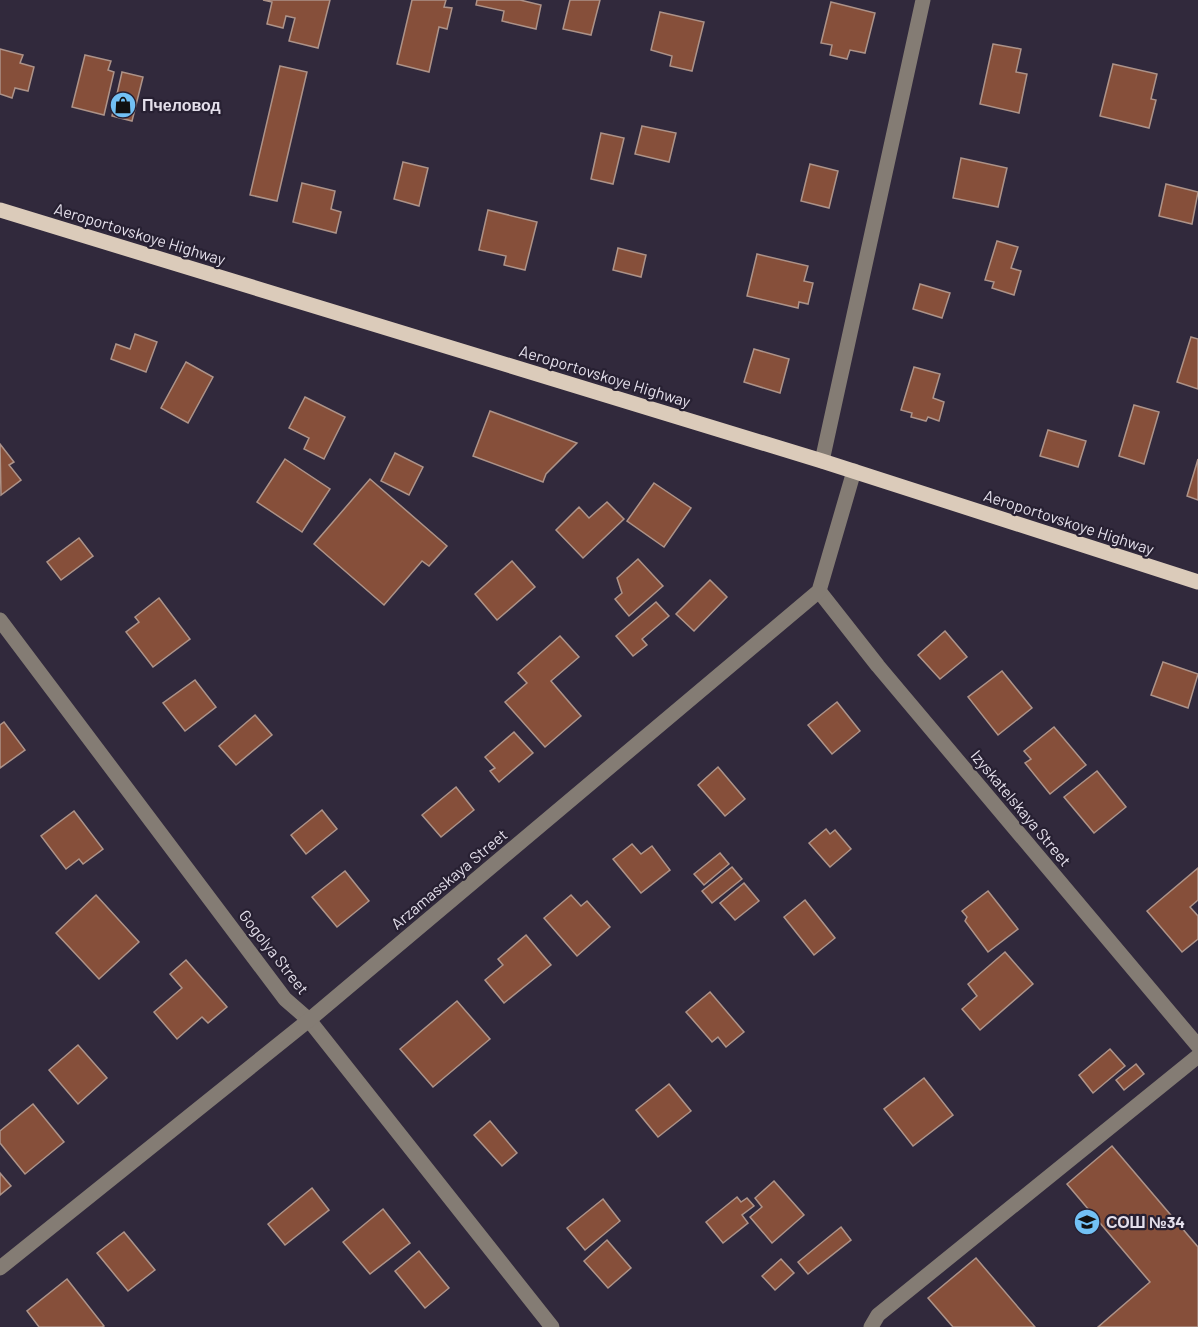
<svg xmlns="http://www.w3.org/2000/svg" width="1198" height="1327" font-family="Barlow,sans-serif">
<style>
.building{fill:#864f3a;stroke:#ad9389;stroke-width:1.5}
.lines{fill:none;stroke-linecap:round;stroke-linejoin:round}
.minor{stroke:#847c74;stroke-width:15}
.major{stroke:#dbcbba;stroke-width:15}
.labels{text-anchor:middle;stroke-width:4.5;stroke-linejoin:round;paint-order:stroke}
.poi-label{font-size:16px;font-weight:bold;fill:#e4dfeb;stroke:#272032;text-anchor:start}
.street-label{font-size:16px;fill:#e4dfeb;stroke:#272032}
</style>
<rect width="100%" height="100%" fill="#31293c"/>
<g class="building">
<path d="M263 0H330L318 48 289 41 295 18 286 16 283 28 267 24 272 2Z"/>
<path d="M412 0H446L444 7 452 8 447 29 439 27 429 72 397 64Z"/>
<path d="M477 0H520L541 5 536 29 502 21 504 11 476 5Z"/>
<path d="M570 0H600L591 35 563 29Z"/>
<path d="M831 2 875 13 865 53 850 50 847 59 830 55 832 45 821 43Z"/>
<path d="M660 12 704 22 692 71 670 66 672 56 651 50Z"/>
<path d="M993 44 1021 49 1016 72 1027 74 1019 113 980 104Z"/>
<path d="M0 49 23 55 20 63 34 67 28 91 15 88 12 98 0 94Z"/>
<path d="M85 55 111 61 108 70 114 72 104 115 72 107Z"/>
<path d="M1113 64 1157 74 1151 99 1156 100 1149 128 1100 116Z"/>
<path d="M280 66 307 72 277 201 250 195Z"/>
<path d="M122 72 143 77 132 121 112 116Z"/>
<path d="M642 126 676 133 669 162 635 154Z"/>
<path d="M601 133 624 138 613 184 591 179Z"/>
<path d="M961 158 1007 168 998 207 953 198Z"/>
<path d="M403 162 428 168 419 206 394 199Z"/>
<path d="M810 164 838 171 829 208 801 201Z"/>
<path d="M302 183 335 191 331 209 341 212 336 233 293 222Z"/>
<path d="M1166 184 1198 192 1192 224 1159 216Z"/>
<path d="M488 210 537 222 525 270 504 265 506 256 479 250Z"/>
<path d="M997 241 1018 247 1011 268 1021 271 1014 295 992 288 994 282 985 280Z"/>
<path d="M618 248 646 255 641 277 613 270Z"/>
<path d="M757 254 808 266 804 281 813 283 808 304 799 302 798 308 747 296Z"/>
<path d="M920 284 950 293 942 318 913 309Z"/>
<path d="M135 334 157 342 146 372 111 359 116 344 130 349Z"/>
<path d="M1191 337 1198 339V389L1177 382Z"/>
<path d="M754 349 789 359 780 393 744 382Z"/>
<path d="M186 362 213 377 188 423 161 408Z"/>
<path d="M914 367 940 374 933 398 944 402 939 421 928 417 926 421 911 417 912 413 901 410Z"/>
<path d="M305 397 345 417 324 459 304 449 309 438 289 428Z"/>
<path d="M1134 405 1159 412 1144 464 1119 456Z"/>
<path d="M490 411 577 443 546 474 543 482 473 456Z"/>
<path d="M1048 430 1086 441 1078 467 1040 456Z"/>
<path d="M0 444 14 462 9 465 21 480 1 495Z"/>
<path d="M395 453 423 467 409 495 381 481Z"/>
<path d="M285 459 330 489 302 532 257 502Z"/>
<path d="M1198 459V500L1187 496Z"/>
<path d="M370 479 447 546 429 566 422 561 384 605 314 544Z"/>
<path d="M654 483 691 508 664 547 627 521Z"/>
<path d="M607 502 624 519 583 558 556 530 579 507 589 518Z"/>
<path d="M79 538 93 556 61 580 47 562Z"/>
<path d="M638 559 663 586 629 616 615 599 622 593 617 578Z"/>
<path d="M512 561 535 587 497 620 475 594Z"/>
<path d="M710 580 727 597 694 631 676 614Z"/>
<path d="M159 598 190 639 153 667 126 632 139 622 135 617Z"/>
<path d="M656 602 669 616 642 639 647 645 633 656 616 636Z"/>
<path d="M945 631 967 657 940 679 918 655Z"/>
<path d="M560 636 579 657 551 681 581 716 545 747 505 702 527 683 518 673Z"/>
<path d="M1163 662 1198 674 1188 708 1151 695Z"/>
<path d="M1002 671 1032 708 998 735 968 697Z"/>
<path d="M195 680 216 707 185 731 163 703Z"/>
<path d="M837 702 860 731 832 754 808 725Z"/>
<path d="M255 715 272 735 236 765 219 746Z"/>
<path d="M4 722 25 750 0 768V725Z"/>
<path d="M1054 727 1086 765 1050 794 1025 763 1031 759 1024 751Z"/>
<path d="M514 732 533 753 499 782 490 771 495 768 485 757Z"/>
<path d="M718 767 745 799 725 816 698 785Z"/>
<path d="M1097 771 1126 807 1094 833 1064 797Z"/>
<path d="M456 787 474 810 441 837 422 815Z"/>
<path d="M322 810 337 829 306 854 291 835Z"/>
<path d="M74 811 103 849 83 864 79 859 66 869 41 836Z"/>
<path d="M826 829 830 834 835 830 851 849 830 867 809 843Z"/>
<path d="M632 844 641 854 652 846 670 870 641 893 613 859Z"/>
<path d="M720 853 729 864 704 885 694 874Z"/>
<path d="M732 867 742 879 712 903 702 891Z"/>
<path d="M1198 868V900L1190 907 1198 916V939L1182 952 1147 911Z"/>
<path d="M345 871 369 901 337 927 312 897Z"/>
<path d="M744 883 759 901 735 920 720 903Z"/>
<path d="M988 891 1018 929 988 952 965 921 967 917 962 911Z"/>
<path d="M96 895 139 942 99 979 56 933Z"/>
<path d="M571 895 581 906 587 901 610 927 577 956 544 918Z"/>
<path d="M805 900 835 938 814 955 784 917Z"/>
<path d="M526 935 551 965 504 1003 485 980 503 965 498 959Z"/>
<path d="M1005 952 1033 984 980 1030 962 1009 977 996 968 984Z"/>
<path d="M186 960 227 1007 208 1023 202 1017 177 1039 154 1012 182 988 170 974Z"/>
<path d="M710 992 744 1032 726 1047 718 1037 712 1042 686 1012Z"/>
<path d="M457 1001 490 1039 433 1087 400 1049Z"/>
<path d="M78 1045 107 1078 78 1104 49 1070Z"/>
<path d="M1110 1049 1125 1066 1093 1093 1079 1075Z"/>
<path d="M1136 1064 1144 1074 1124 1090 1116 1080Z"/>
<path d="M924 1078 953 1115 913 1146 884 1109Z"/>
<path d="M669 1084 691 1111 658 1137 636 1110Z"/>
<path d="M33 1104 64 1142 25 1174 0 1143V1131Z"/>
<path d="M490 1121 517 1153 502 1166 474 1135Z"/>
<path d="M1112 1146 1198 1247V1327H1098L1150 1282 1067 1184Z"/>
<path d="M0 1173 11 1186 0 1195Z"/>
<path d="M774 1181 804 1215 772 1243 750 1217 762 1207 755 1198Z"/>
<path d="M312 1188 329 1210 285 1245 268 1224Z"/>
<path d="M737 1197 741 1202 747 1198 754 1206 742 1215 748 1223 723 1243 706 1222Z"/>
<path d="M603 1199 620 1221 585 1250 567 1228Z"/>
<path d="M383 1209 410 1243 370 1274 343 1242Z"/>
<path d="M841 1227 851 1240 808 1274 798 1262Z"/>
<path d="M124 1232 155 1270 128 1291 97 1253Z"/>
<path d="M607 1240 631 1268 608 1288 584 1261Z"/>
<path d="M419 1251 449 1288 425 1308 395 1271Z"/>
<path d="M976 1258 1035 1327H953L928 1298Z"/>
<path d="M781 1259 794 1273 775 1290 762 1276Z"/>
<path d="M67 1279 104 1326 102 1327H39L27 1311Z"/>
</g>
<g class="lines">
<g class="minor">
<path d="M822 461 923 0"/>
<path d="M819 591 878 666 1198 1046"/>
<path d="M0 620 285 999 309 1020 552 1327"/>
<path d="M0 1268 309 1020 819 591 854 471"/>
<path d="M871 1327 878 1315 1198 1056"/>
</g>
<path class="major" d="M0 210 822 461 1198 582"/>
</g>
<defs>
<symbol id="shop-disc" viewBox="-11 -11 22 22"><circle r="9.5" fill="#72c1f5" stroke="#272032"/><path d="M-5-2.5h2.3a2.7 3.5 0 0 1 5.4 0H5L5.5 6h-11ZM-1.5-2.5h3a1.5 2.3 0 0 0-3 0Z" fill="#111"/></symbol>
<symbol id="school-disc" viewBox="-11 -11 22 22"><circle r="9.5" fill="#72c1f5" stroke="#272032"/><path d="M0-5L7-2L0 1L-7-2ZM-4 1L0 2.5L4 1V4Q0 6-4 4Z" fill="#111"/></symbol>
</defs>
<g fill-rule="evenodd">
<use href="#shop-disc" x="108" y="90" width="30" height="30"/>
<use href="#school-disc" x="1072" y="1207" width="30" height="30"/>
</g>
<g class="labels">
<g class="poi-label">
<text x="142" y="111">Пчеловод</text>
<text x="1106" y="1228">СОШ №34</text>
</g>
<g class="street-label">
<text transform="translate(140 234) rotate(17)" y="6">Aeroportovskoye Highway</text>
<text transform="translate(605 376) rotate(17)" y="6">Aeroportovskoye Highway</text>
<text transform="translate(1069 522) rotate(18)" y="6">Aeroportovskoye Highway</text>
<text transform="translate(1021 808) rotate(50)" y="6">Izyskatelskaya Street</text>
<text transform="translate(449 879) rotate(-40)" y="6">Arzamasskaya Street</text>
<text transform="translate(274 952) rotate(52)" y="6">Gogolya Street</text>
</g>
</g>
</svg>
